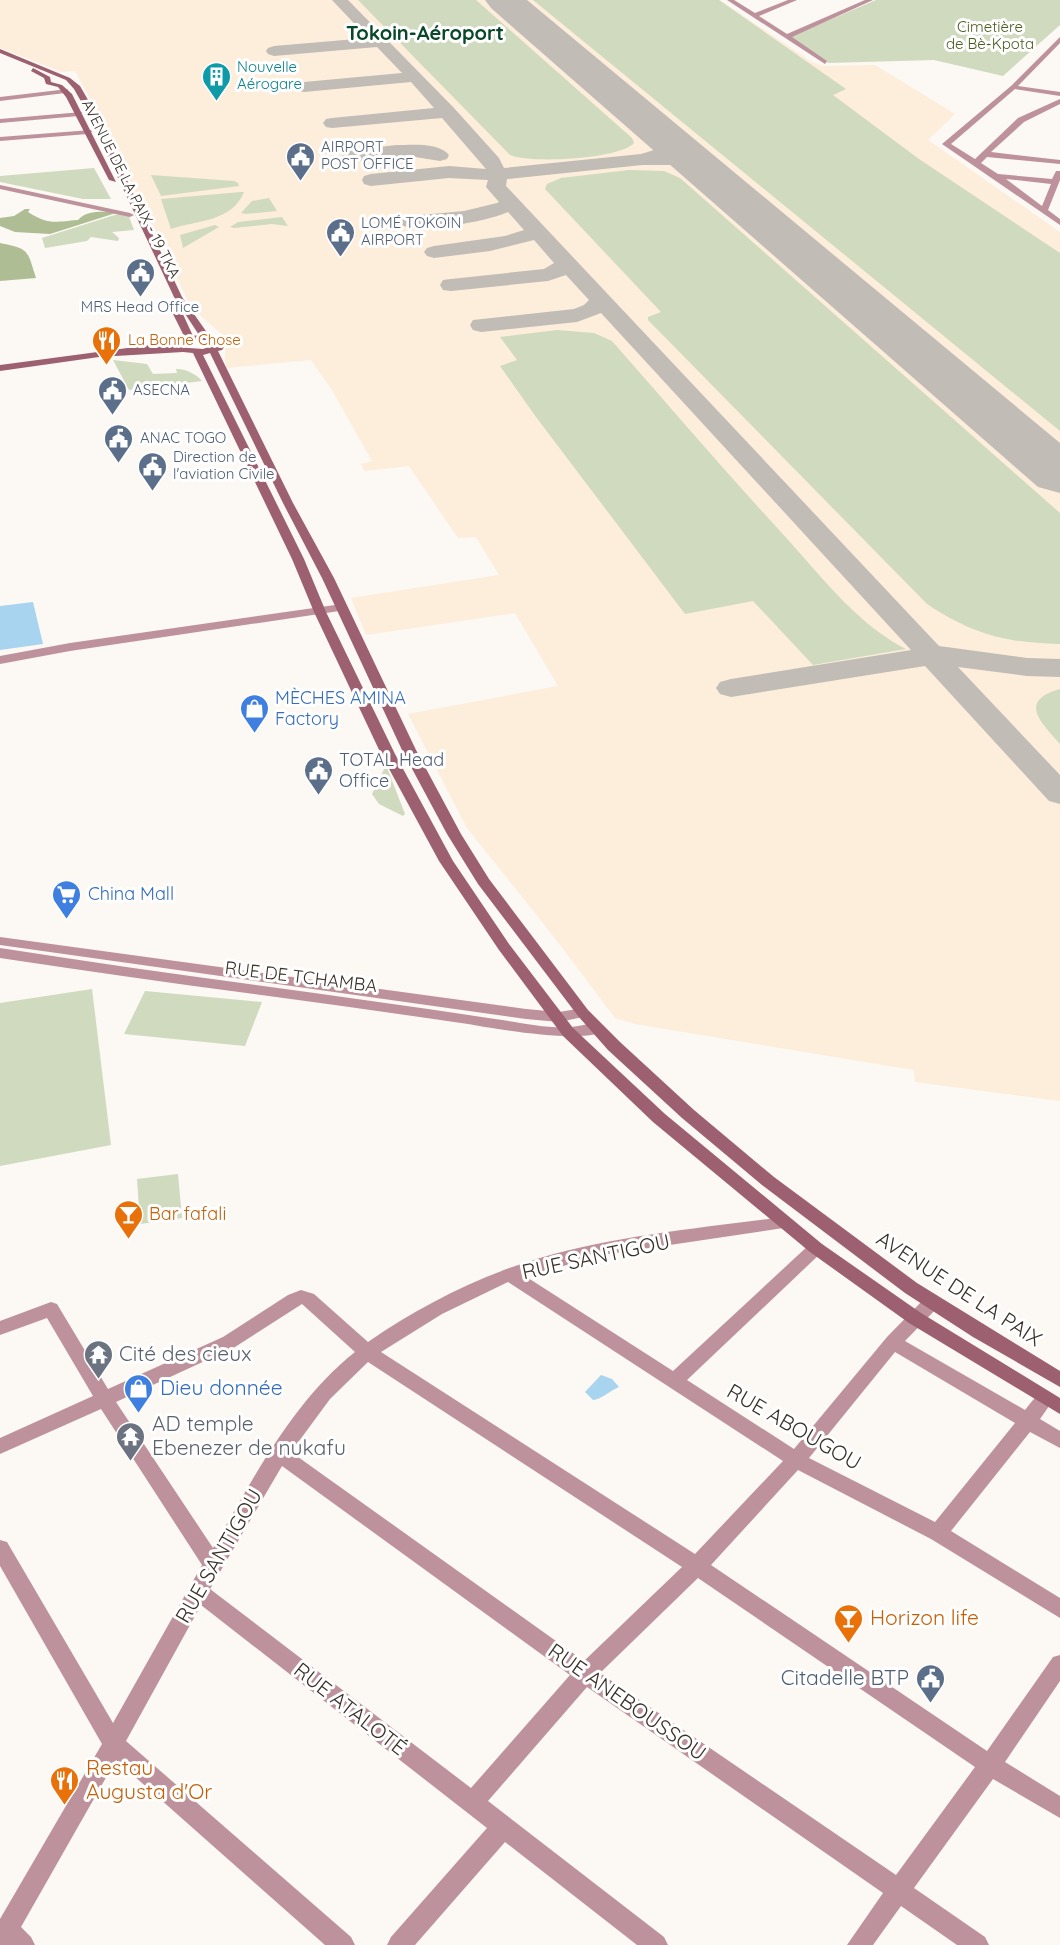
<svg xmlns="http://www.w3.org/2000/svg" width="1060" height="1945" font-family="Quicksand,sans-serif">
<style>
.built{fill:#fdeddb}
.green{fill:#d0dabe}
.forest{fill:#aebd94}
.water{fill:#a8d4ef}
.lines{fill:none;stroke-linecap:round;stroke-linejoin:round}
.taxiway{fill:#c1bcb6;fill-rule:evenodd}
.runway{fill:#c1bcb6;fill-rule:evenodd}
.minor{fill:#bd929c;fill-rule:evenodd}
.tertiary{fill:#bd929c;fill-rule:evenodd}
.secondary{fill:#9d6070;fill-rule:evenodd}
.labels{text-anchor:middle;stroke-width:6;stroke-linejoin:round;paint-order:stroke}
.far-park-label{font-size:15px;fill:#4a5d1f;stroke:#fff}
.far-culture-label{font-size:15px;fill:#0d838f;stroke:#fff;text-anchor:start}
.far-service-label{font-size:15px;fill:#4e5e75;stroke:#fff;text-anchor:start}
.far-street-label{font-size:15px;fill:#393128;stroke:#fff}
.far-food-label{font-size:15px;fill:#c56008;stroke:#fff;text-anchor:start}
.shop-label{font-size:18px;fill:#366cbe;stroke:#fff;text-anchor:start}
.service-label{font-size:18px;fill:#4e5e75;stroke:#fff;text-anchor:start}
.street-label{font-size:18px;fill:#393128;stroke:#fff}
.food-label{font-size:18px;fill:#c56008;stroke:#fff;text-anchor:start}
.far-district-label{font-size:20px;font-weight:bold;fill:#084729;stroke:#fff}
.near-street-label{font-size:21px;fill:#393128;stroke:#fff}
.near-worship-label{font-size:21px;fill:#5b616d;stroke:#fff;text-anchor:start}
.near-shop-label{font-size:21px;fill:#366cbe;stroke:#fff;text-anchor:start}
.near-food-label{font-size:21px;fill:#c56008;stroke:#fff;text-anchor:start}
.near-service-label{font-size:21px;fill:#4e5e75;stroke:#fff;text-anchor:end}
</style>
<rect width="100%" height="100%" fill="#fcf8f3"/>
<path class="built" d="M0 0H720L812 62 823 66 875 65 955 114 928 140 1060 232V1101L915 1082 914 1070 635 1024 615 1018 554 937 467 828 408 714 558 686 515 613 366 635 351 598 499 575 476 537 458 538 409 466 364 471 361 464 372 461 332 390 311 360 226 368 225 354 226 338 201 316 187 299 96 110 75 71 62 72 0 48Z"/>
<g class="green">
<path d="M358 0H476L632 138 634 143C620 159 530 164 510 155Z"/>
<path d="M533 0H719L846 89 833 95 919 159 1060 253V431Z"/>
<path d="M876 0H1060V25L1003 76 934 60 828 63 790 37Z"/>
<path d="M94 168 111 199H83L0 182V176Z"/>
<path d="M629 170 664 171 680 178 1060 513V644C1006 643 972 634 927 604L648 320V317L661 312 545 189 547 184 561 178Z"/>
<path d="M151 175 234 181 238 183 239 186 161 196Z"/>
<path d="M241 192H244C232 222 197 220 171 229L161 199Z"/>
<path d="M269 198 277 211 246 214 241 213 252 201Z"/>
<path d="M121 213 128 214 134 230 112 232 119 238 118 241 91 237 87 241 45 248 42 238Z"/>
<path d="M282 217 288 226 272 224 234 228 230 227 238 222Z"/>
<path d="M215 225 219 227 183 248 180 235Z"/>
<path d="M557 330 594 333 612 341C671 408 729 476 790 542 824 580 860 626 906 649L813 665 753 601 685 614 536 417 500 366 517 360 500 337Z"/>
<path d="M113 360 147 364 153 374 177 373 176 369C184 368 197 374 202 381L129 390Z"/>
<path d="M1060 689V744C1042 723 1017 701 1060 689Z"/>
<path d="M386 765 405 814 403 816 379 804 372 794Z"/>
<path d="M92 989 111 1145 0 1166V1003Z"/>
<path d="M145 991 262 1002 245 1046 124 1034Z"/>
<path d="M178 1174 182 1218 140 1224 137 1179Z"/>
</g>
<g class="forest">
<path d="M25 209H30L28 212C49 225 53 222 78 220 87 209 105 212 119 212L50 234 15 232 0 226V218L14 216Z"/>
<path d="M0 243C30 249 27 250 36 278L0 281Z"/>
</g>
<g class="water">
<path d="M33 602 43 644 0 650V606Z"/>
<path d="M601 1375 612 1379 619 1387C611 1390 600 1400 593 1400L585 1392Z"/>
</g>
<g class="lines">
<g class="taxiway">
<path d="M332 0H348L454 108 499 158 504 168 641 154 654 150 660 146 659 140 662 136H674L679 147 672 154 710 166 712 170 710 174 703 176 672 165H642L507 179 506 186 939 646 1027 658 1060 659V677L1027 676 958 667 1060 775V804L1049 801 925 666 731 697 720 694 716 688 720 682 731 679 911 650 601 313 577 322 481 332 473 330 470 325 473 320 574 309 584 305 589 300 566 275 548 281 451 291 443 290 440 285 443 280 451 279 544 269 554 263 534 240 490 251 434 258 427 256 424 252 427 248 434 246 505 236 524 230 508 212C485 222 427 232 403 226L400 222 403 218 410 216 464 211 497 203 499 202 486 187 488 180 449 178 371 186 364 184 362 180 364 176 371 174 449 166 486 169 442 118 332 128 326 127 323 123 326 119 332 118 434 108 411 82 304 92 298 91 296 87 298 83 304 82 402 73 377 47 274 56 268 54 266 51 268 48 274 46 368 38Z"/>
<path d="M397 145C411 145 439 142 449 155L447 159 440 161 409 156 351 162 344 160 342 156 344 152 351 150Z"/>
</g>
<path class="runway" d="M485 0H527L1060 443V493L1038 487 491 8Z"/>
<g class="minor">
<path d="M727 0H734L755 13 788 0H797L759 16 787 34 865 0H873L792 37 827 61 825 64Z"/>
<path d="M1060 37V43L1018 86 1060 92V96L1015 89 951 144 975 159 1018 118 1060 99V104L1024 122 991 152 1060 160V164L987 157 981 163 998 174 1052 179 1056 171H1060V180L1048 210 1060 219V225L942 144 1011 86ZM1006 179 1051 184 1042 206Z"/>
<path d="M68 89 65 93 0 101V97Z"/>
<path d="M82 112 79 116 0 123V119Z"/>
<path d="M91 130 92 132 88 134 0 141V137Z"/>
<path d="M0 185 130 213 134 215 130 217 0 189Z"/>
<path d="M342 604 348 608 346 610 70 651 0 664V656L70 643Z"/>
<path d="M784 1217 790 1219 793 1223 790 1227 609 1254 525 1276 673 1371 810 1244 816 1242 822 1244 825 1248 822 1252 687 1380 794 1449 887 1337 926 1297 932 1295 938 1297 941 1302 938 1307 905 1341 1025 1410C1033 1401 1038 1389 1052 1394L1054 1399 1040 1419 1060 1431V1448L1030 1432 951 1531 1060 1598V1618L931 1539 798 1470 711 1565 987 1751 1053 1657 1060 1655V1681L1005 1762 1060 1796V1818L993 1779 914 1888 985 1937 989 1945H957L901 1906 873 1945H847L883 1893 587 1687 488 1801 664 1937 668 1945H637L505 1842 415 1945H387L391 1937 487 1828 201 1605 126 1741 351 1937 355 1945H325L116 1760 21 1927 31 1937 35 1945H0V1919L102 1744 0 1566V1540L7 1542 113 1723 202 1565 101 1409 0 1454V1438L93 1396 47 1318 0 1335V1321L51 1302 57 1304 108 1389 223 1337 288 1295 301 1290 314 1294 368 1342C420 1306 479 1276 540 1258 620 1235 702 1228 784 1217ZM508 1282 783 1461 695 1554 381 1352 442 1314ZM302 1304 355 1352C292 1402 253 1479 213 1548L116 1402 235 1347ZM895 1352 1015 1423 935 1522 809 1458ZM368 1362 682 1567 584 1661 291 1452 330 1399ZM282 1466 570 1675 471 1788 210 1589ZM698 1578 975 1767 896 1875 600 1673Z"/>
</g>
<g class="tertiary">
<path d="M0 937 526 1009 559 1012 583 1008 591 1013 588 1016 559 1022 526 1019 0 945Z"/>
<path d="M0 948C165 974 330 994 495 1019 519 1022 547 1029 572 1027 582 1026 599 1020 606 1029 593 1046 490 1028 468 1024 312 1001 156 982 0 958Z"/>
</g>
<g class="secondary">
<path d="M0 49 70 78 80 86 95 112 182 297 208 334 221 338 227 343 222 350 218 351 293 503 334 578 416 750 461 834 489 879 588 1010 620 1042 694 1110 774 1177 917 1283 1060 1371V1387L973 1337 905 1293 762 1185 682 1118 608 1050 578 1016 478 884 447 834 402 750 322 578 283 503 210 353 203 355 304 559 326 612 395 754 453 861 509 944 573 1028 665 1114 822 1244 921 1313 1060 1398V1414L909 1323 810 1252 653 1122 563 1036 499 950 439 861 381 754 314 612 292 559 193 353 183 352 99 357 0 371V365L180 341 185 338 171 310 176 307 181 310 193 336 199 335 174 297 87 112 74 89 66 80 0 53ZM197 340H208L217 344 203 349 175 347Z"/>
<path d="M33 68 50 77 51 82 62 85 72 94 116 182 109 180 66 97 58 87 46 84 44 78 31 71Z"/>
</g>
</g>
<defs>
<symbol id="building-pin" viewBox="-11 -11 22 30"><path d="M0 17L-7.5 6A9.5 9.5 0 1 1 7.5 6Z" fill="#0f9aa8" stroke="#fff"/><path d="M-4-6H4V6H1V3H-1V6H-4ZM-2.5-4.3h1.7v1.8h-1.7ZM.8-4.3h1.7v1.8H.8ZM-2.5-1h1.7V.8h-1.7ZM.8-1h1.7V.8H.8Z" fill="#fff"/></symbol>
<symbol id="civic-pin" viewBox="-11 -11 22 30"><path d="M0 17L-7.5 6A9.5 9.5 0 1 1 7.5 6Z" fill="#5c6f8a" stroke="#fff"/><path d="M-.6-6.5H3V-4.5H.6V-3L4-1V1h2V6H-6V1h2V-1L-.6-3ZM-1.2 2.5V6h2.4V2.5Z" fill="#fff"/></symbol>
<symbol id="restaurant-pin" viewBox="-11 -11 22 30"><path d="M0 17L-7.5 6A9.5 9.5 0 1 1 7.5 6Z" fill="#e8710a" stroke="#fff"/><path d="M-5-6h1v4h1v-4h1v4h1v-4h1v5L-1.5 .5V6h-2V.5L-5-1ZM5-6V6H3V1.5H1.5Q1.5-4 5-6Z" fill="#fff"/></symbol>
<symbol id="shop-pin" viewBox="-11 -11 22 30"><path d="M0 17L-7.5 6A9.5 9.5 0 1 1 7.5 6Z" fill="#3f7fe0" stroke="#fff"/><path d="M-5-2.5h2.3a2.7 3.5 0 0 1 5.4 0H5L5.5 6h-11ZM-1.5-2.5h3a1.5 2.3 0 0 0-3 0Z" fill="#fff"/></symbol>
<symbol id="supermarket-pin" viewBox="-11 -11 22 30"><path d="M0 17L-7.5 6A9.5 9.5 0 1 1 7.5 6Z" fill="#3f7fe0" stroke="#fff"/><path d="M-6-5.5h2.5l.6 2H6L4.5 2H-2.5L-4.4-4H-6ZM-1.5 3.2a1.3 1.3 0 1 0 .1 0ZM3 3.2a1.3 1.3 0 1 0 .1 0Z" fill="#fff"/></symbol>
<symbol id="bar-pin" viewBox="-11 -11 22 30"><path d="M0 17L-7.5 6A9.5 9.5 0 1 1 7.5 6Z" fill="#e8710a" stroke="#fff"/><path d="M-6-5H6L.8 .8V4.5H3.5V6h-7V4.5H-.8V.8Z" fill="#fff"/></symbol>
<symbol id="temple-pin" viewBox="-11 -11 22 30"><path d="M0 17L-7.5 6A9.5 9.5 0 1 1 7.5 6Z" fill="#6b7280" stroke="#fff"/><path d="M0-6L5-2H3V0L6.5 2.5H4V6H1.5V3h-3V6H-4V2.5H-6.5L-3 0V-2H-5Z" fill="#fff"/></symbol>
</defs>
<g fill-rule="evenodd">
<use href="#building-pin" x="200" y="60" width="33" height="45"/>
<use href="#civic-pin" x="284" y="140" width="33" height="45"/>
<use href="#civic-pin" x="324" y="216" width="33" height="45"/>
<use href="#civic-pin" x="124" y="256" width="33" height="45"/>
<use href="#restaurant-pin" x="90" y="324" width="33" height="45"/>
<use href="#civic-pin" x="96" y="374" width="33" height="45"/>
<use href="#civic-pin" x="102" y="422" width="33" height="45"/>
<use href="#civic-pin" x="136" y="450" width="33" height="45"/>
<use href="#shop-pin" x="238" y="692" width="33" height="45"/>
<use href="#civic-pin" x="302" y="754" width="33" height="45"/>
<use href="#supermarket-pin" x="50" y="878" width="33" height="45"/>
<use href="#bar-pin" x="112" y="1198" width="33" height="45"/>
<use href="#temple-pin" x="82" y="1338" width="33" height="45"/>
<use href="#shop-pin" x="122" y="1372" width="33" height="45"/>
<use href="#temple-pin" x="114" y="1420" width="33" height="45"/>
<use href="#bar-pin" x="832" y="1602" width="33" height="45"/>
<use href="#civic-pin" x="914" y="1662" width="33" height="45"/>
<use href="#restaurant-pin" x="48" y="1764" width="33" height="45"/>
</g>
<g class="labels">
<g class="far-park-label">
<text x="990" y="32">Cimetière<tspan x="990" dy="17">de Bè-Kpota</tspan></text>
</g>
<g class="far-culture-label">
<text x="237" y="72">Nouvelle<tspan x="237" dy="17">Aérogare</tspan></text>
</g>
<g class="far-service-label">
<text x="321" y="152">AIRPORT<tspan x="321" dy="17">POST OFFICE</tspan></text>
<text x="361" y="228">LOMÉ TOKOIN<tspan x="361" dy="17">AIRPORT</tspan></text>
<text x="140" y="312" text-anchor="middle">MRS Head Office</text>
<text x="133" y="395">ASECNA</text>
<text x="140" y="443">ANAC TOGO</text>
<text x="173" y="462">Direction de<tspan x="173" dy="17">l'aviation Civile</tspan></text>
</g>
<g class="far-street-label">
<text transform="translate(131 189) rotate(63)" y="5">AVENUE DE LA PAIX - 19 TKA</text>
</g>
<g class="far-food-label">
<text x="128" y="345">La Bonne Chose</text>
</g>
<g class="shop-label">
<text x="275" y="704">MÈCHES AMINA<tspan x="275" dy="21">Factory</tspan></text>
<text x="88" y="900">China Mall</text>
</g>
<g class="service-label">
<text x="339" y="766">TOTAL Head<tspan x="339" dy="21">Office</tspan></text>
</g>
<g class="street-label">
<text transform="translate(301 977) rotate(7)" y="6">RUE DE TCHAMBA</text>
</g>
<g class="food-label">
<text x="149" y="1220">Bar fafali</text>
</g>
<g class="far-district-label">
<text x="425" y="40">Tokoin-Aéroport</text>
</g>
<g class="near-street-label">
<text transform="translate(596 1257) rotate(-12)" y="7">RUE SANTIGOU</text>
<text transform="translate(959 1289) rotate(33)" y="7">AVENUE DE LA PAIX</text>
<text transform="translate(794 1427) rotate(30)" y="7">RUE ABOUGOU</text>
<text transform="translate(219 1556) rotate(-60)" y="7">RUE SANTIGOU</text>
<text transform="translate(627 1702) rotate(35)" y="7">RUE ANEBOUSSOU</text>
<text transform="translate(350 1709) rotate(38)" y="7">RUE ATALOTÉ</text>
</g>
<g class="near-worship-label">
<text x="119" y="1361">Cité des cieux</text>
<text x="152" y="1431">AD temple<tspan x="152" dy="24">Ebenezer de nukafu</tspan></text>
</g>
<g class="near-shop-label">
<text x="160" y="1395">Dieu donnée</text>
</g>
<g class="near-food-label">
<text x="870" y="1625">Horizon life</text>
<text x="86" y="1775">Restau<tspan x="86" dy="24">Augusta d'Or</tspan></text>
</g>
<g class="near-service-label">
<text x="909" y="1685">Citadelle BTP</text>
</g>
</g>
</svg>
